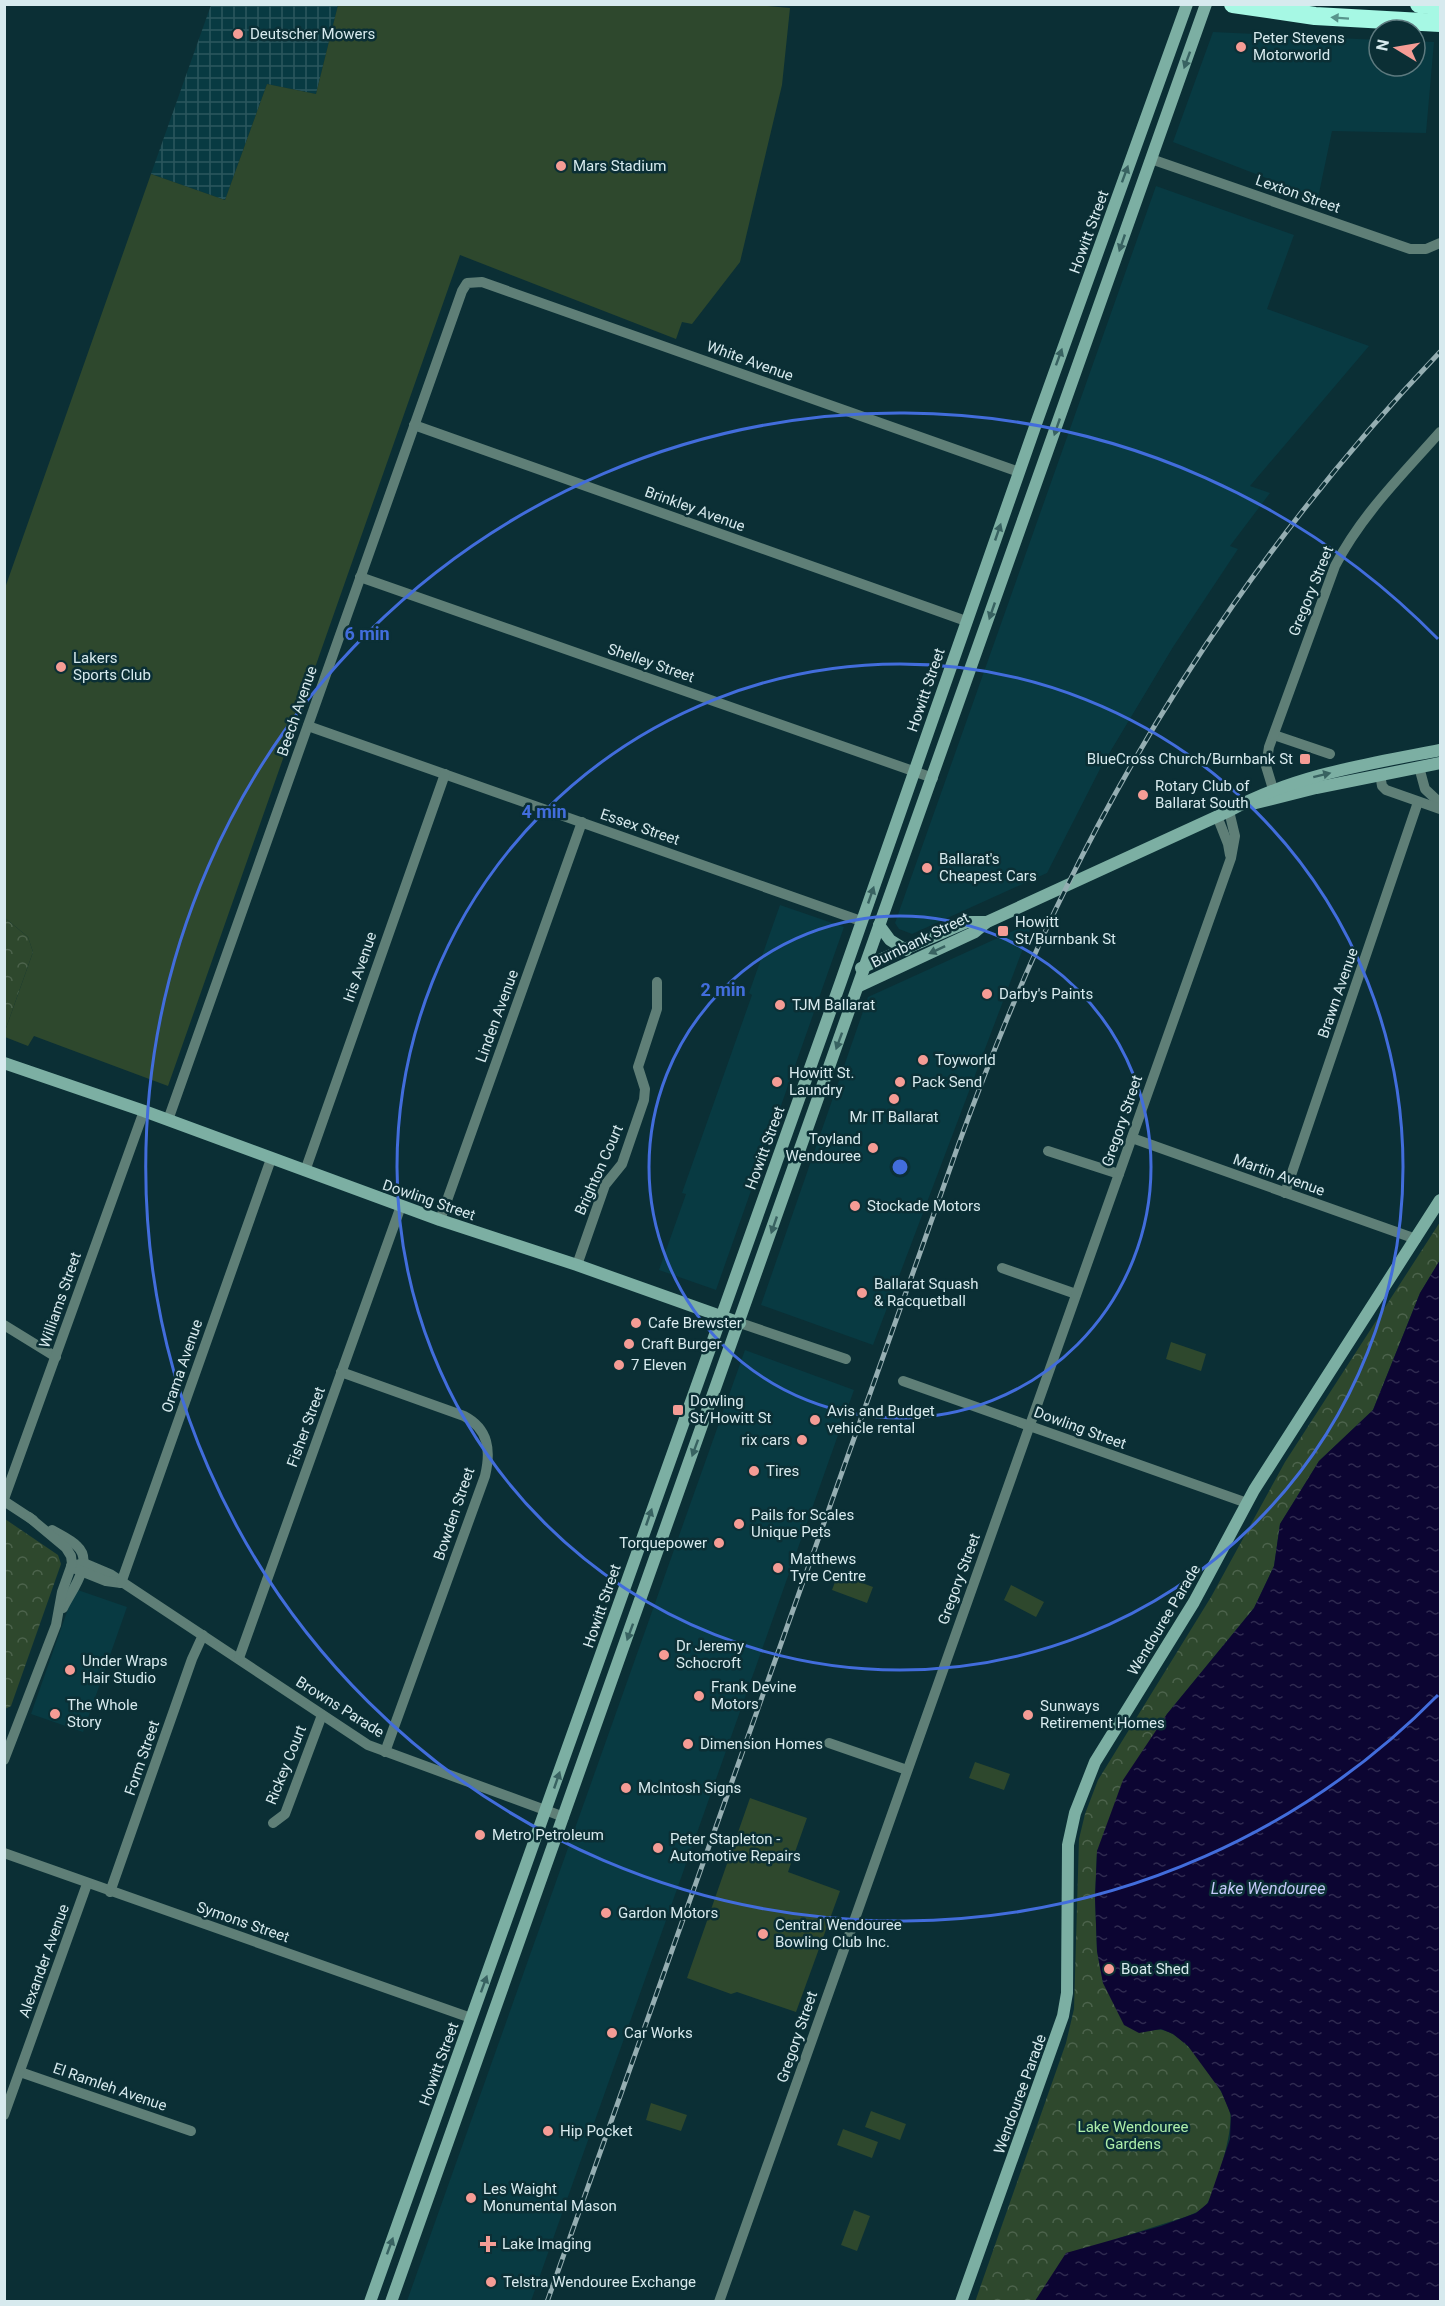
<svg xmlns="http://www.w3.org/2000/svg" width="1445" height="2306" font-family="Roboto,sans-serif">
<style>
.built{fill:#083a42}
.industrial{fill:url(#industrial-grid)}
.park{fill:url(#park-crowns)}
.pitch{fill:#2e482d}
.water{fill:url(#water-ripples)}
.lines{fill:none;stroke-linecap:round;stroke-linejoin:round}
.street{stroke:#5f7f77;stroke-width:10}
.secondary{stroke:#7cafa3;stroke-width:12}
.highway{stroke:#a6f8e4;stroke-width:18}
.rail-casing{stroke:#95aeb2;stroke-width:5}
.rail{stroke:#0b2f35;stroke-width:3;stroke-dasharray:9;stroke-linecap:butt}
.oneway{fill:#58948c}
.oneway2{fill:#386261}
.ring{fill:none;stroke:#426ddc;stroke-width:3}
.poi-dot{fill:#f59c95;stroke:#0b2f35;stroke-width:2}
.labels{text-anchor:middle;stroke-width:5;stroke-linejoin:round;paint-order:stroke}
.poi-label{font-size:15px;fill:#d7eaee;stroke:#0b2f35;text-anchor:start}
.street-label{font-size:15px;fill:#d7eaee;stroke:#0b2f35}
.park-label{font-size:15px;fill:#adeeaa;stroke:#0b2f35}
.water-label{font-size:16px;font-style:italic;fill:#c4c9f9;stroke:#0b2f35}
.centre{fill:#426ddc;stroke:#0b2f35;stroke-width:3}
.ring-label{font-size:18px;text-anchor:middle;font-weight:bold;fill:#426ddc;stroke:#0b2f35;stroke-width:5;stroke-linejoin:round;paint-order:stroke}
</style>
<defs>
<pattern id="industrial-grid" width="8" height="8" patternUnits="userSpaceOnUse" patternTransform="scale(1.5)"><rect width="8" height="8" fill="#083a42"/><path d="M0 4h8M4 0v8" fill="none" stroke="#2b575e"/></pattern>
<pattern id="park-crowns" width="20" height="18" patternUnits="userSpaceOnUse" patternTransform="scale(1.5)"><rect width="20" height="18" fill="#2e482d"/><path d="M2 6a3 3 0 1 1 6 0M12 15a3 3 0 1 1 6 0" fill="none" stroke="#4c634c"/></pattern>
<pattern id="water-ripples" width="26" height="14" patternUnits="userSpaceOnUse" patternTransform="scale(1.5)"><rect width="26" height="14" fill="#0c0532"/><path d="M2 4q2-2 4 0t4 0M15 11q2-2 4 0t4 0" fill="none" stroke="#2f2a50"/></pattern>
</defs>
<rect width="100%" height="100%" fill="#0b2f35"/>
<g class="built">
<path d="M1213 32 1379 40V66H1415V41L1434 42 1426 133 1332 131 1318 198 1173 142Z"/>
<path d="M1156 186 1294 235 1267 309 1369 346 1250 486 1270 493 1230 546 1238 549 1173 647 1101 767 1047 873 912 934 899 929 895 923Z"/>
<path d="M780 905 844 927 716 1290 659 1270 686 1194 682 1193 752 995 749 993Z"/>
<path d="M1033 922 873 1345 761 1305 868 997Z"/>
<path d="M745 1350 854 1390 531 2301H407Z"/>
<path d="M75 1589 127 1607 83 1732 31 1714Z"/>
</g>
<path class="industrial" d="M211 5H338L316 94 267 84 225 200 151 174Z"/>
<g class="park">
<path d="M5 918 28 937 33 952 5 1031Z"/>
<path d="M1440 1222V1260L1420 1293 1373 1410 1319 1461 1280 1524 1274 1566 1254 1608 1167 1714 1097 1851 1095 1898 1097 1951 1103 1983 1139 2032C1146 2032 1155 2029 1162 2030 1188 2034 1224 2089 1230 2113 1234 2128 1216 2189 1208 2202 1204 2210 1193 2214 1185 2217L1119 2238 1042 2292 1035 2301 975 2302 1066 2043 1074 2009 1079 1839 1085 1814 1098 1780 1211 1597 1285 1462Z"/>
<path d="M5 1519 58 1555 61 1564 11 1706 5 1709Z"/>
</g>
<g class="pitch">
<path d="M757 5 790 8 782 85 740 262 692 324 682 322 676 339 460 255 168 1086 34 1036 28 1046 5 1037V1031L33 952 28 937 5 918V588L151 174 225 200 267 84 316 94 338 5Z"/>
<path d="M1171 1342 1206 1354 1201 1371 1166 1359Z"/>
<path d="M838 1574 873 1587 867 1603 832 1590Z"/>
<path d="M1011 1585 1044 1602 1036 1617 1004 1600Z"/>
<path d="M975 1762 1010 1774 1004 1790 969 1778Z"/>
<path d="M750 1798 807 1818 788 1872 840 1891 796 2012 737 1992 731 1994 687 1978Z"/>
<path d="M651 2103 687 2115 681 2131 646 2120Z"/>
<path d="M871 2111 906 2124 900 2140 865 2127Z"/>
<path d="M843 2129 878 2142 872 2158 837 2145Z"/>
<path d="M854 2210 870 2216 857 2251 841 2245Z"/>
</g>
<path class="water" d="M1440 1260V2301H1035L1066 2253 1161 2226 1196 2213 1208 2203 1230 2139 1231 2115 1221 2091 1188 2046 1173 2034 1161 2029 1139 2033 1124 2025 1103 1983 1097 1951 1095 1898 1097 1851 1123 1780 1167 1714 1254 1608 1274 1566 1280 1524 1319 1461 1373 1410 1420 1293Z"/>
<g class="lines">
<g class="street">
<path d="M1151 159 1410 249H1426L1440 243"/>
<path d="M414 425 966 621"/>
<path d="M360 577 933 778"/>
<path d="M308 726 861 921"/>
<path d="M1274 735 1330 754"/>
<path d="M1419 767 1425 789 1440 803"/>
<path d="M1380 774 1382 786 1386 790 1440 809"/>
<path d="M1273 789 1266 766 1269 747 1335 566C1361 515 1403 474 1440 432"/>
<path d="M1217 816 1228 844 1230 855"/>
<path d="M168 1120 462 291 467 283 482 282 1019 472"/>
<path d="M1132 1138 1416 1239"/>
<path d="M1048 1151 1119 1174"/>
<path d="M305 1171 445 774"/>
<path d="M1285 1193 1418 802"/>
<path d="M440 1220 582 822"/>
<path d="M577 1265 605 1185 622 1164 644 1100 645 1089 638 1067 657 1009V982"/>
<path d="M1002 1268 1076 1294"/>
<path d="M740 1323 846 1359"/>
<path d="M4 1325 56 1357"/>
<path d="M341 1372 464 1416C489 1429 491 1451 485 1476L385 1752"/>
<path d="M903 1381 1247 1503"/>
<path d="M4 1499 144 1111"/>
<path d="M4 1501 33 1520"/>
<path d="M52 1530C60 1535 70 1539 77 1546 95 1562 71 1591 63 1608"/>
<path d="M71 1566 84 1563 110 1574 368 1745 564 1817"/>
<path d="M76 1569 106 1581 121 1583"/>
<path d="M121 1583 271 1159"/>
<path d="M239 1658 401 1206"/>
<path d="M829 1743 907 1770"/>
<path d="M4 1760 56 1625 62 1592 72 1564 71 1556 66 1548 29 1517"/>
<path d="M273 1823 285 1814 322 1715"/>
<path d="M4 1853 471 2018"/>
<path d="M110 1892 192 1659 203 1635"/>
<path d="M20 2072 191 2131"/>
<path d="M4 2115 87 1884"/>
<path d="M719 2302 1231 858 1235 836 1229 811"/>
</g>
<g class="secondary">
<path d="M1256 803 1316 788 1440 763"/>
<path d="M879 925 890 940 906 950"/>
<path d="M861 968 967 922H987"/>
<path d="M859 986 975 932 987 922 1229 811C1294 775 1368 764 1440 750"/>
<path d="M4 1063 144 1111 440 1220 577 1265 740 1323"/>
<path d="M370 2302 840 984 1037 421 1187 4"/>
<path d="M391 2302 1206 4"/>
<path d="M961 2302 1063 2016 1067 1993 1068 1845 1075 1813 1095 1762 1194 1602 1254 1490 1440 1200"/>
</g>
<g class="highway">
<path d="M1233 4 1315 16 1440 23"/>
<path d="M1419 4 1440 6"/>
</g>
<defs>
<path id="rail" d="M547 2302 958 1146C990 1058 1025 970 1067 886 1163 691 1290 509 1440 352"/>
</defs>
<use href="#rail" class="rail-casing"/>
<use href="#rail" class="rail"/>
</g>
<defs><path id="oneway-solid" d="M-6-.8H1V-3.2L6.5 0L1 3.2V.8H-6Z" transform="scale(1.5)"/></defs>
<use class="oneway" href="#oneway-solid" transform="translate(1340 18) rotate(-176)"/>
<g class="oneway2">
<use href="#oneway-solid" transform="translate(1187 60) rotate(110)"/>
<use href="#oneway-solid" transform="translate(1125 174) rotate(-70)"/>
<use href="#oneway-solid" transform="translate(1122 243) rotate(109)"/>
<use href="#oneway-solid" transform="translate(1059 357) rotate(-70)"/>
<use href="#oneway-solid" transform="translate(1057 427) rotate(109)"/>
<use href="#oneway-solid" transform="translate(998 532) rotate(-71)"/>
<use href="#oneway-solid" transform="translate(992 611) rotate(109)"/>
<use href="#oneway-solid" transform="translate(1322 775) rotate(-14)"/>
<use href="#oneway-solid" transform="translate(871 895) rotate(-71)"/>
<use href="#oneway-solid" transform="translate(937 950) rotate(155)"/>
<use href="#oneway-solid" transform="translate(839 1041) rotate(110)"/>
<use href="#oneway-solid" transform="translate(774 1225) rotate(109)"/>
<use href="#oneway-solid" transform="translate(695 1448) rotate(110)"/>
<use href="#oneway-solid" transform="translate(649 1517) rotate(-71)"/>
<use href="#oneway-solid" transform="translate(630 1632) rotate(110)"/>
<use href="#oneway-solid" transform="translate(557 1780) rotate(-71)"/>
<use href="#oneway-solid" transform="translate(484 1984) rotate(-70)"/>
<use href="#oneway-solid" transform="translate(390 2246) rotate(-70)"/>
</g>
<g class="ring">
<circle cx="900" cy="1167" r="251"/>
<circle cx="900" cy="1167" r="503"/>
<path d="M1438 1695A754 754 0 1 1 1438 639"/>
</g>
<g class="poi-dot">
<circle cx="238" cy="34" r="6"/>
<circle cx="1241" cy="47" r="6"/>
<circle cx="561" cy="166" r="6"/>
<circle cx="61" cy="667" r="6"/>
<rect x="1299" y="753" width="12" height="12" rx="3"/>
<circle cx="1143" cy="795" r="6"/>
<circle cx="927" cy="868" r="6"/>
<rect x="997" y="925" width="12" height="12" rx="3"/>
<circle cx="987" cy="994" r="6"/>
<circle cx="780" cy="1005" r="6"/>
<circle cx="923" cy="1060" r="6"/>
<circle cx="777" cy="1082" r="6"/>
<circle cx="900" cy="1082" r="6"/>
<circle cx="894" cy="1099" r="6"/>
<circle cx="873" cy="1148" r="6"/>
<circle cx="855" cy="1206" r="6"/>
<circle cx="862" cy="1293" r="6"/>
<circle cx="636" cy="1323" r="6"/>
<circle cx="629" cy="1344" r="6"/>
<circle cx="619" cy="1365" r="6"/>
<rect x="672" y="1404" width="12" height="12" rx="3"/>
<circle cx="815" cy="1420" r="6"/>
<circle cx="802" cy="1440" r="6"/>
<circle cx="754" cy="1471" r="6"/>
<circle cx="739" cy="1524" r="6"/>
<circle cx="719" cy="1543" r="6"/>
<circle cx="778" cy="1568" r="6"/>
<circle cx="664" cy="1655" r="6"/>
<circle cx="70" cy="1670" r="6"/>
<circle cx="699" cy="1696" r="6"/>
<circle cx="55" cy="1714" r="6"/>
<circle cx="1028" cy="1715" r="6"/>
<circle cx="688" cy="1744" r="6"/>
<circle cx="626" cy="1788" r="6"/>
<circle cx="480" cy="1835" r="6"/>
<circle cx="658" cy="1848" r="6"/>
<circle cx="606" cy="1913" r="6"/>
<circle cx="763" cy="1934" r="6"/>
<circle cx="1109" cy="1969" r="6"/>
<circle cx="612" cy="2033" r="6"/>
<circle cx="548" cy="2131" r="6"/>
<circle cx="471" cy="2198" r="6"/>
<path d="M485 2235h6v6h6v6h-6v6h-6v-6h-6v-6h6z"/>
<circle cx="491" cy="2282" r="6"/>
</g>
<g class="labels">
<g class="poi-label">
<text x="250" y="39">Deutscher Mowers</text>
<text x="1253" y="43">Peter Stevens<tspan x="1253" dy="17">Motorworld</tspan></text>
<text x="573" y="171">Mars Stadium</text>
<text x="73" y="663">Lakers<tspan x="73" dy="17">Sports Club</tspan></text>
<text x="1293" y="764" text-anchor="end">BlueCross Church/Burnbank St</text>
<text x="1155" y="791">Rotary Club of<tspan x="1155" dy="17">Ballarat South</tspan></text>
<text x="939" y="864">Ballarat's<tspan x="939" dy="17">Cheapest Cars</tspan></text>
<text x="1015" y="927">Howitt<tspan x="1015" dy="17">St/Burnbank St</tspan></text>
<text x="999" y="999">Darby's Paints</text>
<text x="792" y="1010">TJM Ballarat</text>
<text x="935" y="1065">Toyworld</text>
<text x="789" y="1078">Howitt St.<tspan x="789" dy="17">Laundry</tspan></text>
<text x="912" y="1087">Pack Send</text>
<text x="894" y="1122" text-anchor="middle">Mr IT Ballarat</text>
<text x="861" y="1144" text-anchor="end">Toyland<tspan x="861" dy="17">Wendouree</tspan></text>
<text x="867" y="1211">Stockade Motors</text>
<text x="874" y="1289">Ballarat Squash<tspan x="874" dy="17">&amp; Racquetball</tspan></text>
<text x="648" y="1328">Cafe Brewster</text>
<text x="641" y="1349">Craft Burger</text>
<text x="631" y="1370">7 Eleven</text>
<text x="690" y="1406">Dowling<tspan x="690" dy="17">St/Howitt St</tspan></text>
<text x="827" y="1416">Avis and Budget<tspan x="827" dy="17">vehicle rental</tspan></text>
<text x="790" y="1445" text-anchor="end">rix cars</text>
<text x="766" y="1476">Tires</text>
<text x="751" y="1520">Pails for Scales<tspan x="751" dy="17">Unique Pets</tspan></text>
<text x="707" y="1548" text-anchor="end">Torquepower</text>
<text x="790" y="1564">Matthews<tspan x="790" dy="17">Tyre Centre</tspan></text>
<text x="676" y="1651">Dr Jeremy<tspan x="676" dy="17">Schocroft</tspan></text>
<text x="82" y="1666">Under Wraps<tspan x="82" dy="17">Hair Studio</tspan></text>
<text x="711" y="1692">Frank Devine<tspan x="711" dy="17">Motors</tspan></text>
<text x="67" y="1710">The Whole<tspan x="67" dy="17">Story</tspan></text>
<text x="1040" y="1711">Sunways<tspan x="1040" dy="17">Retirement Homes</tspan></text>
<text x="700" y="1749">Dimension Homes</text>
<text x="638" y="1793">McIntosh Signs</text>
<text x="492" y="1840">Metro Petroleum</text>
<text x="670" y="1844">Peter Stapleton -<tspan x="670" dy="17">Automotive Repairs</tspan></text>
<text x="618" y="1918">Gardon Motors</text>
<text x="775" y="1930">Central Wendouree<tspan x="775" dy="17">Bowling Club Inc.</tspan></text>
<text x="1121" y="1974">Boat Shed</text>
<text x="624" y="2038">Car Works</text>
<text x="560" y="2136">Hip Pocket</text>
<text x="483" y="2194">Les Waight<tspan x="483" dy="17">Monumental Mason</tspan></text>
<text x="502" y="2249">Lake Imaging</text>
<text x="503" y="2287">Telstra Wendouree Exchange</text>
</g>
<g class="street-label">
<text transform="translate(1298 194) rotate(19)" y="5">Lexton Street</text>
<text transform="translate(1089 232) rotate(-70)" y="5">Howitt Street</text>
<text transform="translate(750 361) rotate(20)" y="5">White Avenue</text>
<text transform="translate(695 509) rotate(20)" y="5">Brinkley Avenue</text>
<text transform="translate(1311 591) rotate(-68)" y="5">Gregory Street</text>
<text transform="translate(651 663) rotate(19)" y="5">Shelley Street</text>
<text transform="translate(926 690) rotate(-71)" y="5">Howitt Street</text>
<text transform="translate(297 711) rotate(-71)" y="5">Beech Avenue</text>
<text transform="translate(640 827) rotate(19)" y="5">Essex Street</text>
<text transform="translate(920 940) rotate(-26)" y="5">Burnbank Street</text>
<text transform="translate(360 967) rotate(-71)" y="5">Iris Avenue</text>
<text transform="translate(1338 993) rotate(-71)" y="5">Brawn Avenue</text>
<text transform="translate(497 1016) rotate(-70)" y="5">Linden Avenue</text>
<text transform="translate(1122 1121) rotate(-71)" y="5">Gregory Street</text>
<text transform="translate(765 1148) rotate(-70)" y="5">Howitt Street</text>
<text transform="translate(599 1170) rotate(-66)" y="5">Brighton Court</text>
<text transform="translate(1279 1175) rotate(20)" y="5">Martin Avenue</text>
<text transform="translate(429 1200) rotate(19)" y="5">Dowling Street</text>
<text transform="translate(60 1300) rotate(-71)" y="5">Williams Street</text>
<text transform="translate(182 1366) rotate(-71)" y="5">Orama Avenue</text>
<text transform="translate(306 1427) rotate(-70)" y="5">Fisher Street</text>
<text transform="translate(1080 1428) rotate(20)" y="5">Dowling Street</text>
<text transform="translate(454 1514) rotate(-71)" y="5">Bowden Street</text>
<text transform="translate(959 1579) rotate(-70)" y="5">Gregory Street</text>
<text transform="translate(602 1606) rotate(-71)" y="5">Howitt Street</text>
<text transform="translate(1164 1620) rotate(-59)" y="5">Wendouree Parade</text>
<text transform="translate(340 1707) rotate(32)" y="5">Browns Parade</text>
<text transform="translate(142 1758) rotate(-71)" y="5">Form Street</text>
<text transform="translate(286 1765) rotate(-68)" y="5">Rickey Court</text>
<text transform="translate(243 1922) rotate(19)" y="5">Symons Street</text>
<text transform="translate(44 1961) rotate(-70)" y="5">Alexander Avenue</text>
<text transform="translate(797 2037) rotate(-71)" y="5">Gregory Street</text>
<text transform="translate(439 2064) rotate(-70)" y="5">Howitt Street</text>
<text transform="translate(110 2087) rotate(19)" y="5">El Ramleh Avenue</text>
<text transform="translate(1020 2094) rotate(-70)" y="5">Wendouree Parade</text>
</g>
<g class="park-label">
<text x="1133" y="2132">Lake Wendouree<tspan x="1133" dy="17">Gardens</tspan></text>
</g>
<g class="water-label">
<text x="1268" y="1894">Lake Wendouree</text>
</g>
</g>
<circle cx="900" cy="1167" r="9" class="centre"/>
<g class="ring-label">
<text x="367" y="640">6 min</text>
<text x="544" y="818">4 min</text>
<text x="723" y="996">2 min</text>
</g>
<rect width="1445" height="2306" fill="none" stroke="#d7eaee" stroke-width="12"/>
<g transform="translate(1397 48) rotate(281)"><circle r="28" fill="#0b2f35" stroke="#5d7a7f" stroke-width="1.5"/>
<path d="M0-4.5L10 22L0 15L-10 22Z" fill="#f59c95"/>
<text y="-9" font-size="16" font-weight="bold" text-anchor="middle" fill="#d7eaee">N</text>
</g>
</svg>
